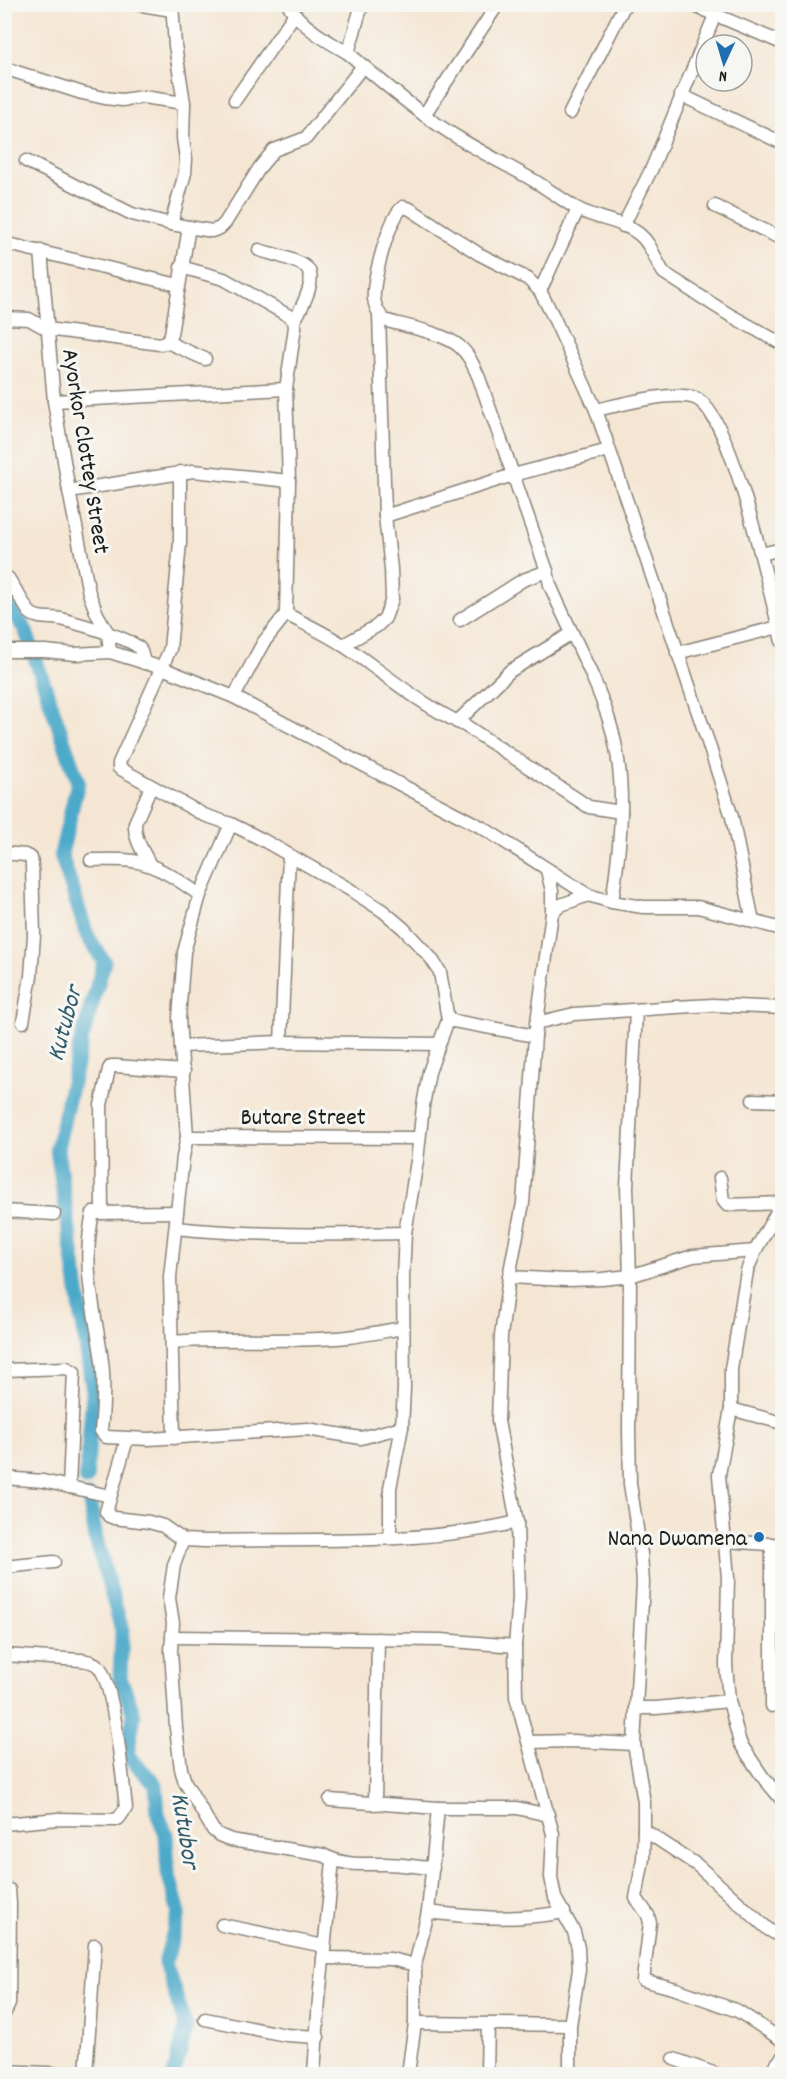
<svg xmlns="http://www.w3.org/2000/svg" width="787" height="2079" font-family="Dekko,sans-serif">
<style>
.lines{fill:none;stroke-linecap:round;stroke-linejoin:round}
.river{stroke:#4ba9c9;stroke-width:15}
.minor-casing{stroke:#888178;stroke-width:15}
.minor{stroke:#fff;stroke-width:12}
.poi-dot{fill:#1f6fb2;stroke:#f6f6f2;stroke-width:2}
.labels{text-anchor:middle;stroke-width:6;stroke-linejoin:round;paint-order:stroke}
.street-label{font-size:24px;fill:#1c1c1c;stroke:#f6f6f2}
.poi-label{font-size:24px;fill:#1c1c1c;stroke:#f6f6f2;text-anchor:end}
.water-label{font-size:26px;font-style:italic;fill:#315b6a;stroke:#f6f6f2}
</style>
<rect width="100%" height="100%" fill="#f6f6f2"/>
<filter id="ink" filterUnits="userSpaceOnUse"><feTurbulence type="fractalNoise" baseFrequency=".0167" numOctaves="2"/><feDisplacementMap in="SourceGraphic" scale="12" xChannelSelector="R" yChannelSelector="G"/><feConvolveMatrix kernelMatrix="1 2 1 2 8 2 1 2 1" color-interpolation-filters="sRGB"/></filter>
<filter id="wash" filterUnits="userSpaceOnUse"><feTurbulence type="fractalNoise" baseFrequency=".008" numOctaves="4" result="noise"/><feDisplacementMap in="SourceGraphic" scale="24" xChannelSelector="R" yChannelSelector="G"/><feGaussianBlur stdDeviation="1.35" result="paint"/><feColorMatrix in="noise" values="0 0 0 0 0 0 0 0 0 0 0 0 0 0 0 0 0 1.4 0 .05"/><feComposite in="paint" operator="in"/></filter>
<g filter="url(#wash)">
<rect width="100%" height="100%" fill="#f5e6d3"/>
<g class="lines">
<g class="river">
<path d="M4 601 25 629 78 782 61 854 87 935 104 962 81 1042 57 1149 93 1393 86 1479"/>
<path d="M89 1497 96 1539 122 1630 120 1677 134 1715 127 1755 156 1785 158 1815 166 1834 168 1872 179 1913 165 1963 186 2027 174 2074"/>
</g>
</g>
</g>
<g filter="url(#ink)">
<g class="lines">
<defs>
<g id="minor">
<path d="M136 4 172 10"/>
<path d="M288 4C300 26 327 41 348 53"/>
<path d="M362 4 348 53C373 74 397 95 423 114 457 140 496 159 533 180 548 189 561 199 576 208 595 219 621 220 639 234 652 244 655 261 664 273L728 314 782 344"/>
<path d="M690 4 782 43"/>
<path d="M4 68 82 93 105 98 122 100 143 97 184 103"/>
<path d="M681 95 782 143"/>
<path d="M235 100 294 15"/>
<path d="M570 113 625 4"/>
<path d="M424 115 498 4"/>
<path d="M26 161 132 214 171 224 212 231 220 228 225 223 260 167 274 150 306 138 363 66"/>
<path d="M715 206 782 239"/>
<path d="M171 224 185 173 186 159 183 138 184 103 175 45 172 4"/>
<path d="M623 226 652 168 715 15"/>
<path d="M4 243 178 285"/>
<path d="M259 250C271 254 299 260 307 268 318 279 300 311 294 321"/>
<path d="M41 251 54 401 69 491 89 593 97 614 108 633 110 652"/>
<path d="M181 267 224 279 289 316 294 321 295 327 286 389 289 481 286 614 263 643 234 697"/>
<path d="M540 291 578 209"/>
<path d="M4 318 29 319 47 329 160 344 167 342 171 334 189 227"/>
<path d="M167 342 205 359"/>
<path d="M54 401 286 389"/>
<path d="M596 410C619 405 673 390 695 398 732 411 771 599 782 641"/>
<path d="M180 472V543L170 649 119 763V768L204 815 231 824 263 840 349 889 383 911 403 928 431 958 440 972 448 1020 429 1072 423 1106 417 1161 405 1233 403 1277 404 1389 402 1427 390 1488V1537"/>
<path d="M69 491 193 471 289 481"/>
<path d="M385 516 513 475 609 450"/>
<path d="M761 554 782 549"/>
<path d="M8 578 29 612C38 620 50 617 61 619 76 623 131 638 140 649 142 653 143 659 144 663"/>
<path d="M286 614C305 624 325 633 343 645 384 673 420 705 466 726L589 807 621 812"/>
<path d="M460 620 523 580 547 571"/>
<path d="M343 645 377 626 385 618 392 599 391 569 385 516 379 314"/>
<path d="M4 651H45L75 654 110 652 162 668 234 697 483 828 588 895 612 902 643 907H698L782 929"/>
<path d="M677 653 782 626"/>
<path d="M457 722 510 671 572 633"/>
<path d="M4 853 25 855 31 858 32 865 34 935 31 976 23 1022"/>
<path d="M91 860C105 860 120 859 133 861 158 865 180 881 200 895"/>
<path d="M150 865C143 851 134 839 135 823L151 787"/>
<path d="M547 870 552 891V913L535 1036 523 1203 509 1277 501 1336 498 1421 517 1522 519 1598 515 1646 516 1697 553 1834 551 1877 555 1898 574 1932 578 1948 579 1970 570 2025V2074"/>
<path d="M612 902C621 842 628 779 609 720 594 673 569 630 550 585L547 571 479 378C474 367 469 354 459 346 444 333 404 326 384 320 379 314 375 308 374 299 372 282 389 217 403 207L410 209 479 254 528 279 540 291 553 316 596 410 707 739 732 817 753 922"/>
<path d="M552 913 561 905 588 895"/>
<path d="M636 1011 627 1187 630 1276 629 1429 630 1484 641 1554 643 1583 634 1744 644 1802V1830L643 1859 636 1898 648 1915 650 1923 643 1980 676 1989 738 2011 782 2040"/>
<path d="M448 1020 535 1036"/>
<path d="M536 1023 574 1014 676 1007 713 1005 782 1008"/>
<path d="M281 1042 289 856"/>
<path d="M182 1046 281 1042 439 1044"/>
<path d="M753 1100 782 1101"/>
<path d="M187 1137 419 1138"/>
<path d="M720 1178 723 1200 727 1205 782 1203"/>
<path d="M782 1203 755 1251 747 1271 731 1369V1409L719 1475 728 1578 726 1665 729 1701 740 1743 762 1776 782 1800"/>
<path d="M4 1211 54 1214"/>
<path d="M93 1213C81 1267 95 1309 102 1361 105 1384 103 1409 101 1431L106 1437 149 1439 307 1429 361 1438 402 1427"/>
<path d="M95 1213 177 1212"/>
<path d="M102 1213 101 1105 109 1069 111 1066H116L184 1071"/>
<path d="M176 1228C253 1236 328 1235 405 1233"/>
<path d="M509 1277 566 1280 602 1279 630 1276 693 1256 755 1251"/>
<path d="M172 1342C230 1337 289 1343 348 1337 366 1335 385 1331 403 1328"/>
<path d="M4 1370 67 1368 74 1372 69 1487"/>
<path d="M731 1409 782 1423"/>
<path d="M174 1438 170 1277 183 1157 187 1137 179 1018 184 952 200 895 231 824"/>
<path d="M127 1439 106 1512 109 1516 114 1518 149 1522 163 1526 183 1540 205 1541C308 1538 415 1546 517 1522"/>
<path d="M4 1478 43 1481 110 1496"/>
<path d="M183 1540 174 1565 169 1598 173 1623 171 1651 176 1728 181 1769 185 1782 213 1830 219 1835 231 1840 323 1855C344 1866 363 1864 385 1864 401 1864 417 1867 433 1868"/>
<path d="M725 1541 782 1545"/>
<path d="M4 1567 54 1562"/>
<path d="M172 1637 441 1640 515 1646"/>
<path d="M4 1655 81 1660C87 1661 93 1661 98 1666 114 1681 123 1782 126 1808L119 1818 114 1820 58 1819 4 1824"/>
<path d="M772 1706V1544"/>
<path d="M636 1708H656L729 1701"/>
<path d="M529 1742 573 1741 634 1744"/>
<path d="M330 1800 438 1808"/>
<path d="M375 1804 378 1639"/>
<path d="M644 1830 697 1865 769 1930 782 1937"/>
<path d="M4 1888 9 1890 10 1904 9 2004 4 2014"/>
<path d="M428 1912C477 1918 514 1921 564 1912"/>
<path d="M222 1925 324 1946"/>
<path d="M323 1958 391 1959 415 1965"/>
<path d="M205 2019 286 2035 318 2037"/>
<path d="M415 2023 570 2025"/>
<path d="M674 2059 716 2074"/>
<path d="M5 2071 67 2074"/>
<path d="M86 2074 95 1945"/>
<path d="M314 2074 319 1999 333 1861"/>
<path d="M408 2074 415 2023V1965L428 1912 438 1808H517L548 1815"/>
<path d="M487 2074 488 2024"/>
<path d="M770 2074 773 2068 782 2058"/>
</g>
</defs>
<use href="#minor" class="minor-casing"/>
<use href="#minor" class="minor"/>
</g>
</g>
<circle class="poi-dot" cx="759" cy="1537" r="6"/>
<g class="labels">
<g class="street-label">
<text transform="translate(87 451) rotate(81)" y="8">Ayorkor Clottey Street</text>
<text x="303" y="1124">Butare Street</text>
</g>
<g class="poi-label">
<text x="747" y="1545">Nana Dwamena</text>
</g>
<g class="water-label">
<text transform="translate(63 1023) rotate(-75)" y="9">Kutubor</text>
<text transform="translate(187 1830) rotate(81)" y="9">Kutubor</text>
</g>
</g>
<rect width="787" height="2079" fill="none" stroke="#f6f6f2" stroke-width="24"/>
<g transform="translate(724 63) rotate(184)"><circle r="28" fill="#f6f6f2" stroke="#9f9f9c" stroke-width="1.5"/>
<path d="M0-4.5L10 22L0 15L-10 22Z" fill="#1f6fb2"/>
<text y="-9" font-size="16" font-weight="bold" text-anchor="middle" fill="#1c1c1c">N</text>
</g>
</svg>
